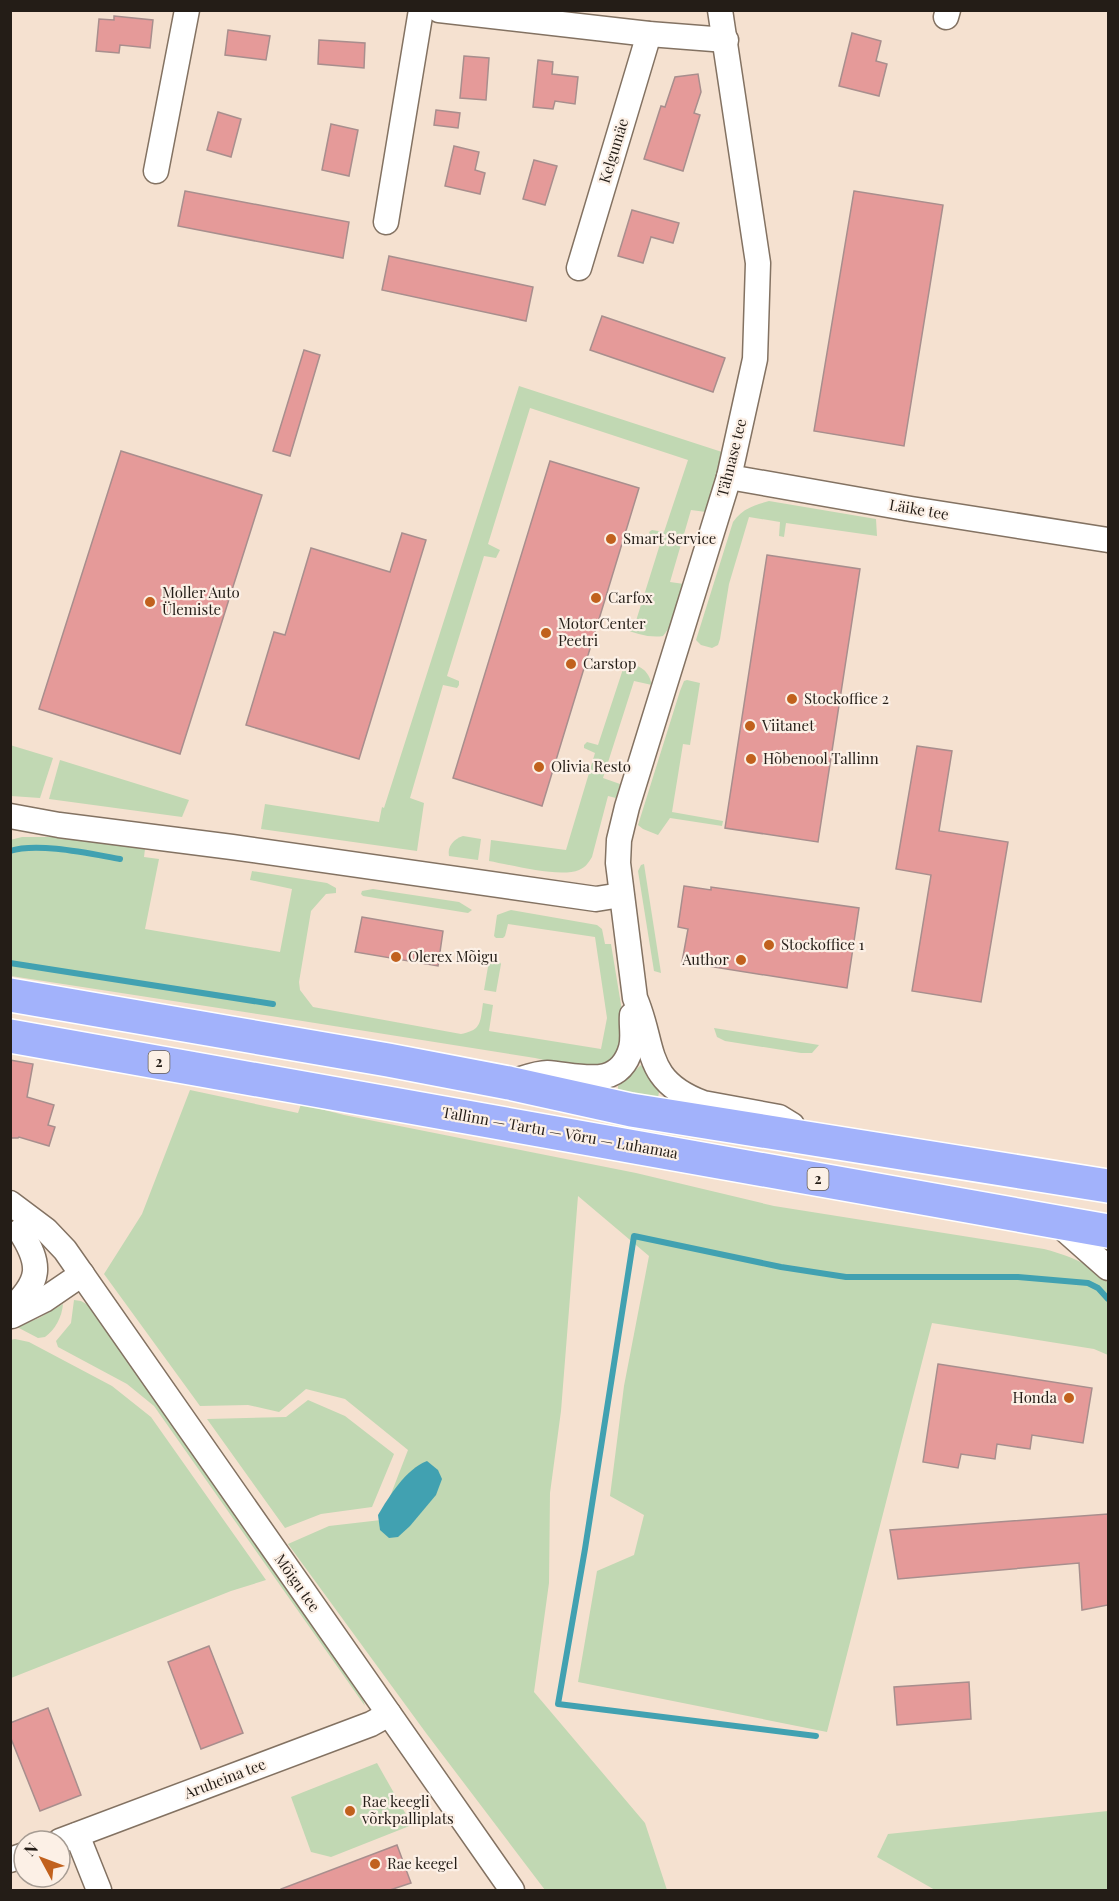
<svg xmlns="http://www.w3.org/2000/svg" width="1119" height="1901" font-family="'Playfair Display',serif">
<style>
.green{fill:#c1d8b3}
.water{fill:#41a1b1}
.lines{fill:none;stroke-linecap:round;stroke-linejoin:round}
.stream{stroke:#41a1b1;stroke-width:6}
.building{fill:#e59a99;stroke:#a88e8d;stroke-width:1.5}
.street-casing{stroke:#837262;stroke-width:27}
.highway-casing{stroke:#fff;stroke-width:36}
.street{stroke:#fff;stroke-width:24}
.highway{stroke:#a2b2fb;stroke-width:33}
.poi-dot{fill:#c1611d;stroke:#fcf0e6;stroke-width:2}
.labels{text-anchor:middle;stroke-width:4.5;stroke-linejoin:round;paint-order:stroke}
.shield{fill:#fcf0e6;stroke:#655c55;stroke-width:1.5}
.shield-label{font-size:14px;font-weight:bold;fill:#241d17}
.street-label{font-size:15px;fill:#241d17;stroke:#fcf0e6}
.poi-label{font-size:15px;fill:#241d17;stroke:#fcf0e6;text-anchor:start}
</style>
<rect width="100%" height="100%" fill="#f5e1d0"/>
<g class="green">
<path d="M519 386 722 452 706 512 691 510 670 582 684 584 672 624 663 636C651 638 634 634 623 628L622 621 635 624 661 541 651 538 649 532 652 530 664 532 688 460 530 408 488 544 500 550 496 558 484 556 447 676 459 681V685L457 688 443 685 410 798 424 803 417 851 261 829 265 804 379 822 382 807 384 808Z"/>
<path d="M769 501 876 519 877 536 786 523 784 537 779 536 780 522 749 517 729 584 720 639 718 645 712 648 701 645 696 640 733 522C742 509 754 505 769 501Z"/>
<path d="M614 659C634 665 647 664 652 685L634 681 603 778 620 784 616 798 608 796 592 857C588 863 586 867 579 870 560 878 511 865 489 861L491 840 566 850 595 753 584 748V745L587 742 598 745 623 669 610 665Z"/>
<path d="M687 680 700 683 690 745 683 744 672 812 723 821 722 826 670 818 658 835 643 829 638 825 680 691 684 681Z"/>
<path d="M10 745 53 758 40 798 11 796Z"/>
<path d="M60 760 189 800 182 817 49 799Z"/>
<path d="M463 836 481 839 478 860 449 856C447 846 454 839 463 836Z"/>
<path d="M22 837H63L145 849 144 857 159 859 145 929 280 952 292 889 250 880 252 871 327 883 336 888V893L326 894 311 911 299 982 300 990 313 1007 461 1034C482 1030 480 1022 483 1003L493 1005 489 1031 601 1049 607 1018 595 937 508 924 505 936 503 938H496L494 936 497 915 511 910 597 925 602 929 605 944H611L625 1029 623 1043 611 1061 581 1068 535 1058 271 1016 11 976 10 840Z"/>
<path d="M644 864 661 973 654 971 638 871 641 865Z"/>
<path d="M373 889 459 902 472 910 468 913 363 896 361 894 362 891Z"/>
<path d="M494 958 498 959 501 964 496 992 484 990 489 961Z"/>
<path d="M714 1028 819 1045 812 1053H801L725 1041 717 1037Z"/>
<path d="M641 1065 659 1092 658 1098 618 1091V1086Z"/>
<path d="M190 1090 298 1113 301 1104 344 1115 636 1173 774 1206 1044 1249C1067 1255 1092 1264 1108 1283V1355L1094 1349 932 1323 827 1732 578 1682 597 1571 634 1555 644 1515 610 1496 624 1386 649 1256 578 1196 561 1411 550 1493 549 1583 534 1692 645 1823 667 1890H545L426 1733 288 1544 329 1526 381 1520 408 1450 345 1399 306 1389 279 1412 248 1405 200 1406 104 1274 142 1214Z"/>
<path d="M74 1300 81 1301 90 1306 361 1693 365 1706 154 1406 127 1384 58 1347 56 1341 71 1323Z"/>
<path d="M63 1304C62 1317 55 1330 45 1337L38 1338 17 1327 39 1318Z"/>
<path d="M15 1339 29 1342 112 1386 151 1417 266 1580 231 1591 11 1678 10 1340Z"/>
<path d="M308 1400 345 1416 394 1454 372 1507 321 1514 285 1528 207 1419 286 1417Z"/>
<path d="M377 1763 412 1825 331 1857 311 1852 291 1797Z"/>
<path d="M1108 1811V1890H935L877 1857 888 1834Z"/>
</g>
<path class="water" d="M427 1461 438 1470 442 1479 436 1495 410 1526 398 1537 389 1538 380 1530 378 1515C390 1495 405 1470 427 1461Z"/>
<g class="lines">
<g class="stream">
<path d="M10 851C38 842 91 854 120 859"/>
<path d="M10 963 273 1004"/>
<path d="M816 1736 558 1704 585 1549 634 1236 781 1267 846 1277H1018L1088 1283 1098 1288 1108 1299"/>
</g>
</g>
<g class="building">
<path d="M114 16 153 20 150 48 120 45 119 53 96 51 99 19 114 20Z"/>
<path d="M228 30 270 36 266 60 225 55Z"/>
<path d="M852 33 881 41 876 61 887 64 879 96 839 86Z"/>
<path d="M319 40 365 43 364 68 318 64Z"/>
<path d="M464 56 489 58 486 100 460 98Z"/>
<path d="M538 60 553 62 552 74 578 77 575 104 555 101 553 109 533 107Z"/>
<path d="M698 74 701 92 694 113 700 115 683 171 644 159 661 106 665 107 675 77Z"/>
<path d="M436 110 460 113 458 128 434 125Z"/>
<path d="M218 112 241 119 231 157 207 150Z"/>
<path d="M331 124 358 130 349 176 322 170Z"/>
<path d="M454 146 479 152 475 170 485 173 480 194 445 186Z"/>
<path d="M534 160 557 166 545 205 523 199Z"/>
<path d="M185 191 349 222 343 258 178 226Z"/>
<path d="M854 191 943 205 904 446 814 431Z"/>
<path d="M632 210 679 223 673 243 651 237 643 263 618 256Z"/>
<path d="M389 256 533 287 526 321 382 290Z"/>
<path d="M602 316 725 358 713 392 590 350Z"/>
<path d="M304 350 320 355 290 456 273 451Z"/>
<path d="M121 451 262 495 180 754 39 709Z"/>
<path d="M550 461 639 488 542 806 453 778Z"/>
<path d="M402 533 426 540 359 759 246 725 274 632 285 635 311 548 390 572Z"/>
<path d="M767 555 860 569 818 842 725 828Z"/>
<path d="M917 746 952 751 939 831 1008 842 981 1002 912 991 931 875 896 869Z"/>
<path d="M684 886 711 890V887L859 908 847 988 682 962 688 929 678 927Z"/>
<path d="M362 917 443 931 438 966 355 952Z"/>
<path d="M10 1060 33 1064 27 1097 54 1105 48 1125 55 1127 49 1146 19 1137 18 1138H10Z"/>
<path d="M938 1364 1092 1388 1083 1443 1032 1435 1030 1449 997 1444 995 1459 961 1454 958 1468 923 1462Z"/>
<path d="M1108 1514V1605L1082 1610 1079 1563 898 1579 890 1530Z"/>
<path d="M209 1646 243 1733 201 1749 168 1662Z"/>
<path d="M969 1682 971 1719 897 1725 894 1687Z"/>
<path d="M48 1708 81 1795 40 1811 10 1736V1723Z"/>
<path d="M397 1845 411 1883 390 1890H281V1889Z"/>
</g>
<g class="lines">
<defs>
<g id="street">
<path d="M439 10 649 34 726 40"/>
<path d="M720 10 758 263 755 359 729 477 627 807 619 840 618 863 635 998C656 1047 642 1080 703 1103L779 1117 792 1125"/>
<path d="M946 17 948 10"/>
<path d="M156 171 187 10"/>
<path d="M386 222 421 10"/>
<path d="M579 268 649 34"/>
<path d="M729 477 911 509 1108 540"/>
<path d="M10 816 59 825 232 847 596 899 621 895"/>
<path d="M511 1082C522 1079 536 1073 547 1073 579 1075 619 1091 631 1048 634 1037 631 1026 632 1015"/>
<path d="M10 1203 46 1230 65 1250 512 1890"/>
<path d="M1056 1222 1108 1268"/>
<path d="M10 1310C41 1281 42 1265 20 1231"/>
<path d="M12 1316 44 1300 82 1274"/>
<path d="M77 1835 99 1890"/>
<path d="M60 1841 371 1724 389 1714"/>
<path d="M10 1860 24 1855"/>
</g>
<g id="highway">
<path d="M10 995 388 1060 509 1083 631 1110 1108 1186"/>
<path d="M10 1036 1108 1231"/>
</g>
</defs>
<use href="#street" class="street-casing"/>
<use href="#highway" class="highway-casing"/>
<use href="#street" class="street"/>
<use href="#highway" class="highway"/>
</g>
<g class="poi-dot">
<circle cx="611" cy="539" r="6"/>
<circle cx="596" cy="598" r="6"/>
<circle cx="150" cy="602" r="6"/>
<circle cx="546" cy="633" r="6"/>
<circle cx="571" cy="664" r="6"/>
<circle cx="792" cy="699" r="6"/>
<circle cx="750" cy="726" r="6"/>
<circle cx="751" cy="759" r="6"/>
<circle cx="539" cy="767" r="6"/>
<circle cx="769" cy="945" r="6"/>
<circle cx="396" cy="957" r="6"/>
<circle cx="741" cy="960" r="6"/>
<circle cx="1069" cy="1398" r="6"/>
<circle cx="350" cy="1811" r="6"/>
<circle cx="375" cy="1864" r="6"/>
</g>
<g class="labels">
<g class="shield">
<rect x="148.5" y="1051" width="21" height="22" rx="4.5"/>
<rect x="807.5" y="1168" width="21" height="22" rx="4.5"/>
</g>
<g class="shield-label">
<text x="159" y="1067">2</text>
<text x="818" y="1184">2</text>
</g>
<g class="street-label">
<text transform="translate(614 151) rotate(-73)" y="5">Kelgumäe</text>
<text transform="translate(732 458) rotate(-76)" y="5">Tähnase tee</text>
<text transform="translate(919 510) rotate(10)" y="5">Läike tee</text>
<text transform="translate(560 1133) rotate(10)" y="5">Tallinn — Tartu — Võru — Luhamaa</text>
<text transform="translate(297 1583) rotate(55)" y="5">Mõigu tee</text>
<text transform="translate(225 1779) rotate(-21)" y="5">Aruheina tee</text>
</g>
<g class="poi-label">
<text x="623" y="544">Smart Service</text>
<text x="162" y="598">Moller Auto<tspan x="162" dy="17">Ülemiste</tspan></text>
<text x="608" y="603">Carfox</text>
<text x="558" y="629">MotorCenter<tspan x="558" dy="17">Peetri</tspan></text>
<text x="583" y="669">Carstop</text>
<text x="804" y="704">Stockoffice 2</text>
<text x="762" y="731">Viitanet</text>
<text x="763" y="764">Hõbenool Tallinn</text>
<text x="551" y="772">Olivia Resto</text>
<text x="781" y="950">Stockoffice 1</text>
<text x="408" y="962">Olerex Mõigu</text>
<text x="729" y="965" text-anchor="end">Author</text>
<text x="1057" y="1403" text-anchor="end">Honda</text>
<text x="362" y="1807">Rae keegli<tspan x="362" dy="17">võrkpalliplats</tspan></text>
<text x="387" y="1869">Rae keegel</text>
</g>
</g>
<rect width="1119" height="1901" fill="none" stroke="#241d17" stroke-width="24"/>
<g transform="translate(42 1859) rotate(311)"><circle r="28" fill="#fcf0e6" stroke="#a69c93" stroke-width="1.5"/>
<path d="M0-4.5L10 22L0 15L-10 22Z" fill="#c1611d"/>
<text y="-9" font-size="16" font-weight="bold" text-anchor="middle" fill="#241d17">N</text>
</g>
</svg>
